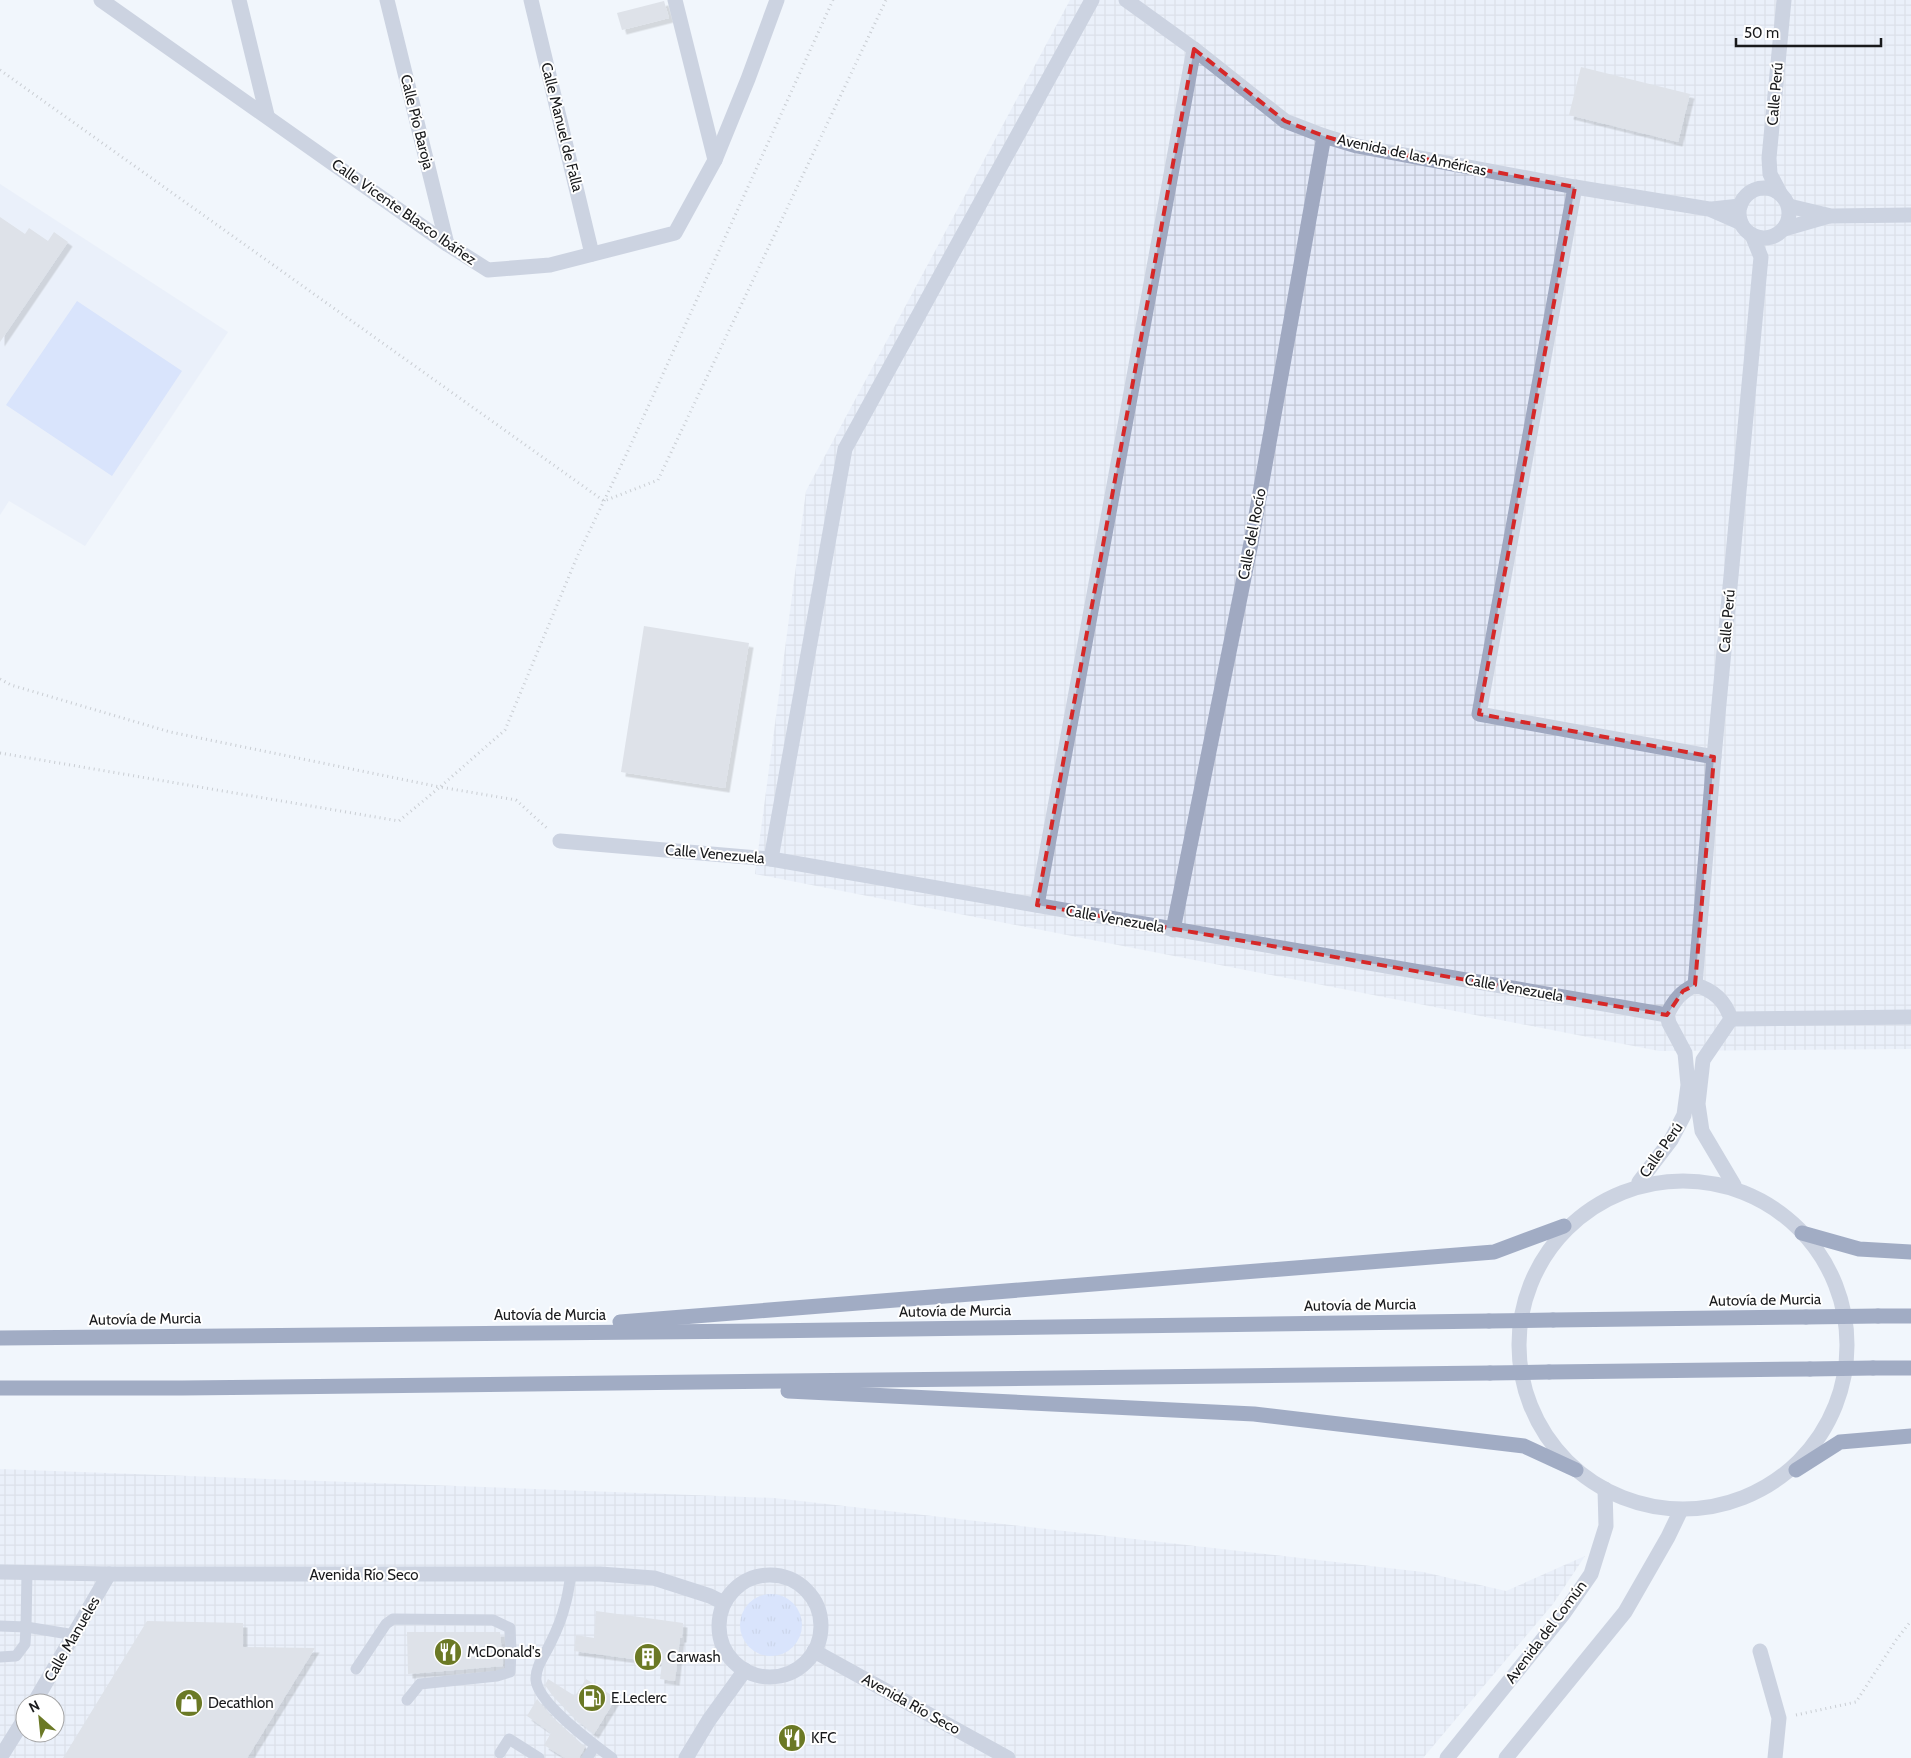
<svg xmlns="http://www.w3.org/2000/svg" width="1911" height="1758" font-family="Cabin,sans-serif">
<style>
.built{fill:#e3e9f8}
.industrial{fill:url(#industrial-grid);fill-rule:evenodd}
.grass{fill:url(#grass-tufts)}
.garden{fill:#bccefc}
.building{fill:#c7cad2;filter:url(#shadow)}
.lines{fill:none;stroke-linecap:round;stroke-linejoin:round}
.path{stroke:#9a9da2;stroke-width:3;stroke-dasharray:1 4;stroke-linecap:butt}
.service{stroke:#a0a9c1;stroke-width:11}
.minor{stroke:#a0a9c1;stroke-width:15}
.tertiary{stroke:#a0a9c1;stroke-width:15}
.motorway{stroke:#425382;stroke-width:15}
.motorway-bridge{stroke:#425382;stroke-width:15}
.marked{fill:none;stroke:#d62828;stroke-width:4;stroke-dasharray:10 6;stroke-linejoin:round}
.labels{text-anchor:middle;stroke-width:4;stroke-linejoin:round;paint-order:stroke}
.street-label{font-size:15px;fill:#191a1c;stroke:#fff}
.poi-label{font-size:15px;fill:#191a1c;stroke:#fff;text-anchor:start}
</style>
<defs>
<pattern id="industrial-grid" width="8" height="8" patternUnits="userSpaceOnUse" patternTransform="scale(1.25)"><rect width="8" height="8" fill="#e3e9f8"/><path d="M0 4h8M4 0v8" fill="none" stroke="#c2c7d4"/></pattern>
<pattern id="grass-tufts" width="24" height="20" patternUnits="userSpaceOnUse" patternTransform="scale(1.25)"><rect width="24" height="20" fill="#bccefc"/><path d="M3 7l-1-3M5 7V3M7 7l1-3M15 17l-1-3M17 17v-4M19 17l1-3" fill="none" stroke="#a1b0d7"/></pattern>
<filter id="shadow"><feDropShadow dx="4.5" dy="4.5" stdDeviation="0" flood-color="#0004"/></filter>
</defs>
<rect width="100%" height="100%" fill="#f1f5fc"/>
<path class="built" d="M0 184 228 332 85 546 9 501 0 515Z"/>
<g class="industrial">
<path d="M1070 0H1911V1049L1659 1051 755 874 806 491Z"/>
<path d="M0 1469 774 1498 1423 1572 1506 1591 1585 1556 1553 1604 1423 1758H0ZM25 1703H55V1733H25Z"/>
</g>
<circle class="grass" cx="771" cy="1625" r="31"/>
<path class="garden" d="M77 301 182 371 112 476 6 405Z"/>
<g class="building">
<path d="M664 1 669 18 622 30 617 13Z"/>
<path d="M1581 67 1690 94 1678 142 1569 115Z"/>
<path d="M0 217 25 234 29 228 48 241 54 232 68 242 0 342Z"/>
<path d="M644 626 749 643 725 788 621 772Z"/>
<path d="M596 1611 683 1623 682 1638H680L675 1681 660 1679 662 1663 574 1651 576 1635 594 1638Z"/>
<path d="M147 1621 243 1623V1647L315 1648 247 1758H63Z"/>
<path d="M407 1632H500L503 1666 408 1674Z"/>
<path d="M548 1679 575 1696 586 1679 616 1698 594 1734 573 1717 552 1695 545 1685Z"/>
<path d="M537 1699 551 1716 585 1747 579 1758H565L544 1745 551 1733 527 1716Z"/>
</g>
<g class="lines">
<g class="path">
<path d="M0 70 604 501 658 480 886 0"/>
<path d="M0 679 11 685 170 732 440 787 505 730 577 557 627 453 833 0"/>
<path d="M0 753 399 821 440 787 516 800 549 830"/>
<path d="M1796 1715 1856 1702 1896 1640 1911 1621"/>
</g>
<g class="service">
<path d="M571 1575C569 1585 568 1596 565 1605 562 1618 556 1632 550 1644 545 1655 535 1667 536 1680 538 1703 593 1744 612 1758"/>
<path d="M0 1626 26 1627 27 1572"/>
<path d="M0 1657 16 1656 25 1644 26 1627 75 1635"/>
<path d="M356 1669 386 1624 393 1619 493 1620 510 1628 511 1651 510 1672 497 1676 420 1684 407 1700"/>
<path d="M500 1753 509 1739 539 1758"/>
<path d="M587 1758 595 1746"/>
</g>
<g class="minor">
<path d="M101 0 447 244 488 270 550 265 675 233 715 160 748 79 777 0"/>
<path d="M239 0 267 115"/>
<path d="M387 0 447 244"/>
<path d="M531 0 592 254"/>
<path d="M675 0 715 160"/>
<path d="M1126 0 1194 49 1285 121 1324 136 1357 146 1575 187 1709 209 1741 223"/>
<path d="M1575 187 1479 714 1714 757"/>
<path d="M1789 206 1831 216 1911 215"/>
<path d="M1712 209 1740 206"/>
<path d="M1784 229 1829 216"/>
<path d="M560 841 771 859 1667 1015"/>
<path d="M771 859 845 449 1092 0"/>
<path d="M1037 905 1194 49"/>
<path d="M1173 930 1251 543 1324 136"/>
<path d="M1731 1019 1911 1017"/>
<path d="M0 1572 109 1574H600L654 1578 710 1596 724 1603"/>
<circle cx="770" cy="1626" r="51"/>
<path d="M814 1651 1008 1758"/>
<path d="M1760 1651 1779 1718 1775 1758"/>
<path d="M34 1703 109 1574"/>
<path d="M0 1758 25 1718"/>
<path d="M686 1758 709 1720 745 1670"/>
</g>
<g class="tertiary">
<circle cx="1764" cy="213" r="25"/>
<path d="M1780 193 1770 174 1769 158 1784 0"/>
<path d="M1695 985 1714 757 1761 257 1752 235"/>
<circle cx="1683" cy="1345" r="164"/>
<path d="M1639 1182 1671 1140 1684 1115 1688 1085 1685 1053 1669 1023 1667 1015C1674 1000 1681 992 1695 985 1714 990 1725 1001 1731 1019L1703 1060 1698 1104 1702 1131 1734 1185"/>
<path d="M1447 1758 1564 1613 1591 1574 1606 1526 1605 1489"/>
<path d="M1506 1758 1625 1612 1668 1537 1680 1512"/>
</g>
<g class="motorway">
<path d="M1802 1233 1859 1249 1911 1252"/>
<path d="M1878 1316H1911"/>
<path d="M1553 1320 1806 1317"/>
<path d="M620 1322 1494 1252 1564 1226"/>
<path d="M0 1338 761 1331 1489 1321"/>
<path d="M1873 1368H1911"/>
<path d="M1549 1372 1810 1369"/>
<path d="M0 1388H182L1490 1373"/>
<path d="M788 1391 1254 1414 1524 1446 1576 1470"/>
<path d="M1796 1470 1840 1442 1911 1436"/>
</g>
<g class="motorway-bridge">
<path d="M1806 1317 1878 1316"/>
<path d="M1489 1321 1553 1320"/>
<path d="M1810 1369 1873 1368"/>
<path d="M1490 1373 1549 1372"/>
</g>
</g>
<path d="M0 0H1911V1758H0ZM1194 49 1285 121 1324 136 1357 146 1575 187 1479 714 1714 757 1695 985 1683 991 1667 1015 1037 905Z" fill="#f1f5fc" fill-opacity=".55" fill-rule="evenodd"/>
<path class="marked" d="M1194 49 1285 121 1324 136 1357 146 1575 187 1479 714 1714 757 1695 985 1683 991 1667 1015 1037 905Z"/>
<defs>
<symbol id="restaurant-disc" viewBox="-11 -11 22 22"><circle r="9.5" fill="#6b7925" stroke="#fff"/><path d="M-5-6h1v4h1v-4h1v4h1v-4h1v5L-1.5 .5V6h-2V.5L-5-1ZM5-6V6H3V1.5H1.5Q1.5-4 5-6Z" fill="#fff"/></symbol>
<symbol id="building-disc" viewBox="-11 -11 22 22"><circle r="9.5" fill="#6b7925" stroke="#fff"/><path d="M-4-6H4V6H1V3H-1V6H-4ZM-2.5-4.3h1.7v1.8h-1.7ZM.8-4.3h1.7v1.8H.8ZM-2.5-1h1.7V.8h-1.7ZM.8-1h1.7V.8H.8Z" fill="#fff"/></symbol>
<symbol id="fuel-disc" viewBox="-11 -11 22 22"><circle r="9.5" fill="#6b7925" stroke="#fff"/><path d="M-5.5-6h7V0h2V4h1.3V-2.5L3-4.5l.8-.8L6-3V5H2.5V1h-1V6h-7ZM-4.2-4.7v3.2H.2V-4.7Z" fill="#fff"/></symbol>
<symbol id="shop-disc" viewBox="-11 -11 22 22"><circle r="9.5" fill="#6b7925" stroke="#fff"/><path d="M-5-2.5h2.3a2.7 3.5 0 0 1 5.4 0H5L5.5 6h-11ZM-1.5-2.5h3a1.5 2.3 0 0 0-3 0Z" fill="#fff"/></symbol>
</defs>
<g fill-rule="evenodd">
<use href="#restaurant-disc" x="432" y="1636" width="32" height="32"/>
<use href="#building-disc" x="632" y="1641" width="32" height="32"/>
<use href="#fuel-disc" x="576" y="1682" width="32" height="32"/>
<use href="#shop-disc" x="173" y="1687" width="32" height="32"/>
<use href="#restaurant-disc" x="776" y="1722" width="32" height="32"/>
</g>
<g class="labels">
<g class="street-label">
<text transform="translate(1775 94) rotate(-85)" y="5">Calle Perú</text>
<text transform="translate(417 122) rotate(76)" y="5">Calle Pío Baroja</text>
<text transform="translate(562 127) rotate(76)" y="5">Calle Manuel de Falla</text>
<text transform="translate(1412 155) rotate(12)" y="5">Avenida de las Américas</text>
<text transform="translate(404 212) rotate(35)" y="5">Calle Vicente Blasco Ibáñez</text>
<text transform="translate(1252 534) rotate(-79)" y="5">Calle del Rocío</text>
<text transform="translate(1727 621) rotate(-85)" y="5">Calle Perú</text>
<text transform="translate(715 854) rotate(5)" y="5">Calle Venezuela</text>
<text transform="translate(1115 919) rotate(10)" y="5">Calle Venezuela</text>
<text transform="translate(1514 988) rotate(10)" y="5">Calle Venezuela</text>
<text transform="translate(1661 1150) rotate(-55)" y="5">Calle Perú</text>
<text transform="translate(1765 1300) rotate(-1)" y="5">Autovía de Murcia</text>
<text transform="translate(1360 1305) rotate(-1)" y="5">Autovía de Murcia</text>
<text transform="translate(955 1311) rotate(-1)" y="5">Autovía de Murcia</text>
<text x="550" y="1320">Autovía de Murcia</text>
<text transform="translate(145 1319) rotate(-1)" y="5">Autovía de Murcia</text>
<text x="364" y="1580">Avenida Río Seco</text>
<text transform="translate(1546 1632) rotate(-53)" y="5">Avenida del Común</text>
<text transform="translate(72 1639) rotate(-60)" y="5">Calle Manueles</text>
<text transform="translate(911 1704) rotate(29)" y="5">Avenida Río Seco</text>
</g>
<g class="poi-label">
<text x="467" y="1657">McDonald's</text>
<text x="667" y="1662">Carwash</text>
<text x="611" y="1703">E.Leclerc</text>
<text x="208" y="1708">Decathlon</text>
<text x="811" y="1743">KFC</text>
</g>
</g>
<g transform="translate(40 1718) rotate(333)"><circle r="24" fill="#ffffff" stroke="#a3a3a4"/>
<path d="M0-4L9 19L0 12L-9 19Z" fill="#6b7925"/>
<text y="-8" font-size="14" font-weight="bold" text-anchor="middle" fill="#191a1c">N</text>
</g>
<path d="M1736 38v8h145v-8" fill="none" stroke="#191a1c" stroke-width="2.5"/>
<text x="1744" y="38" font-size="15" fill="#191a1c" stroke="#ffffff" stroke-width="4" paint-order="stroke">50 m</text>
</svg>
